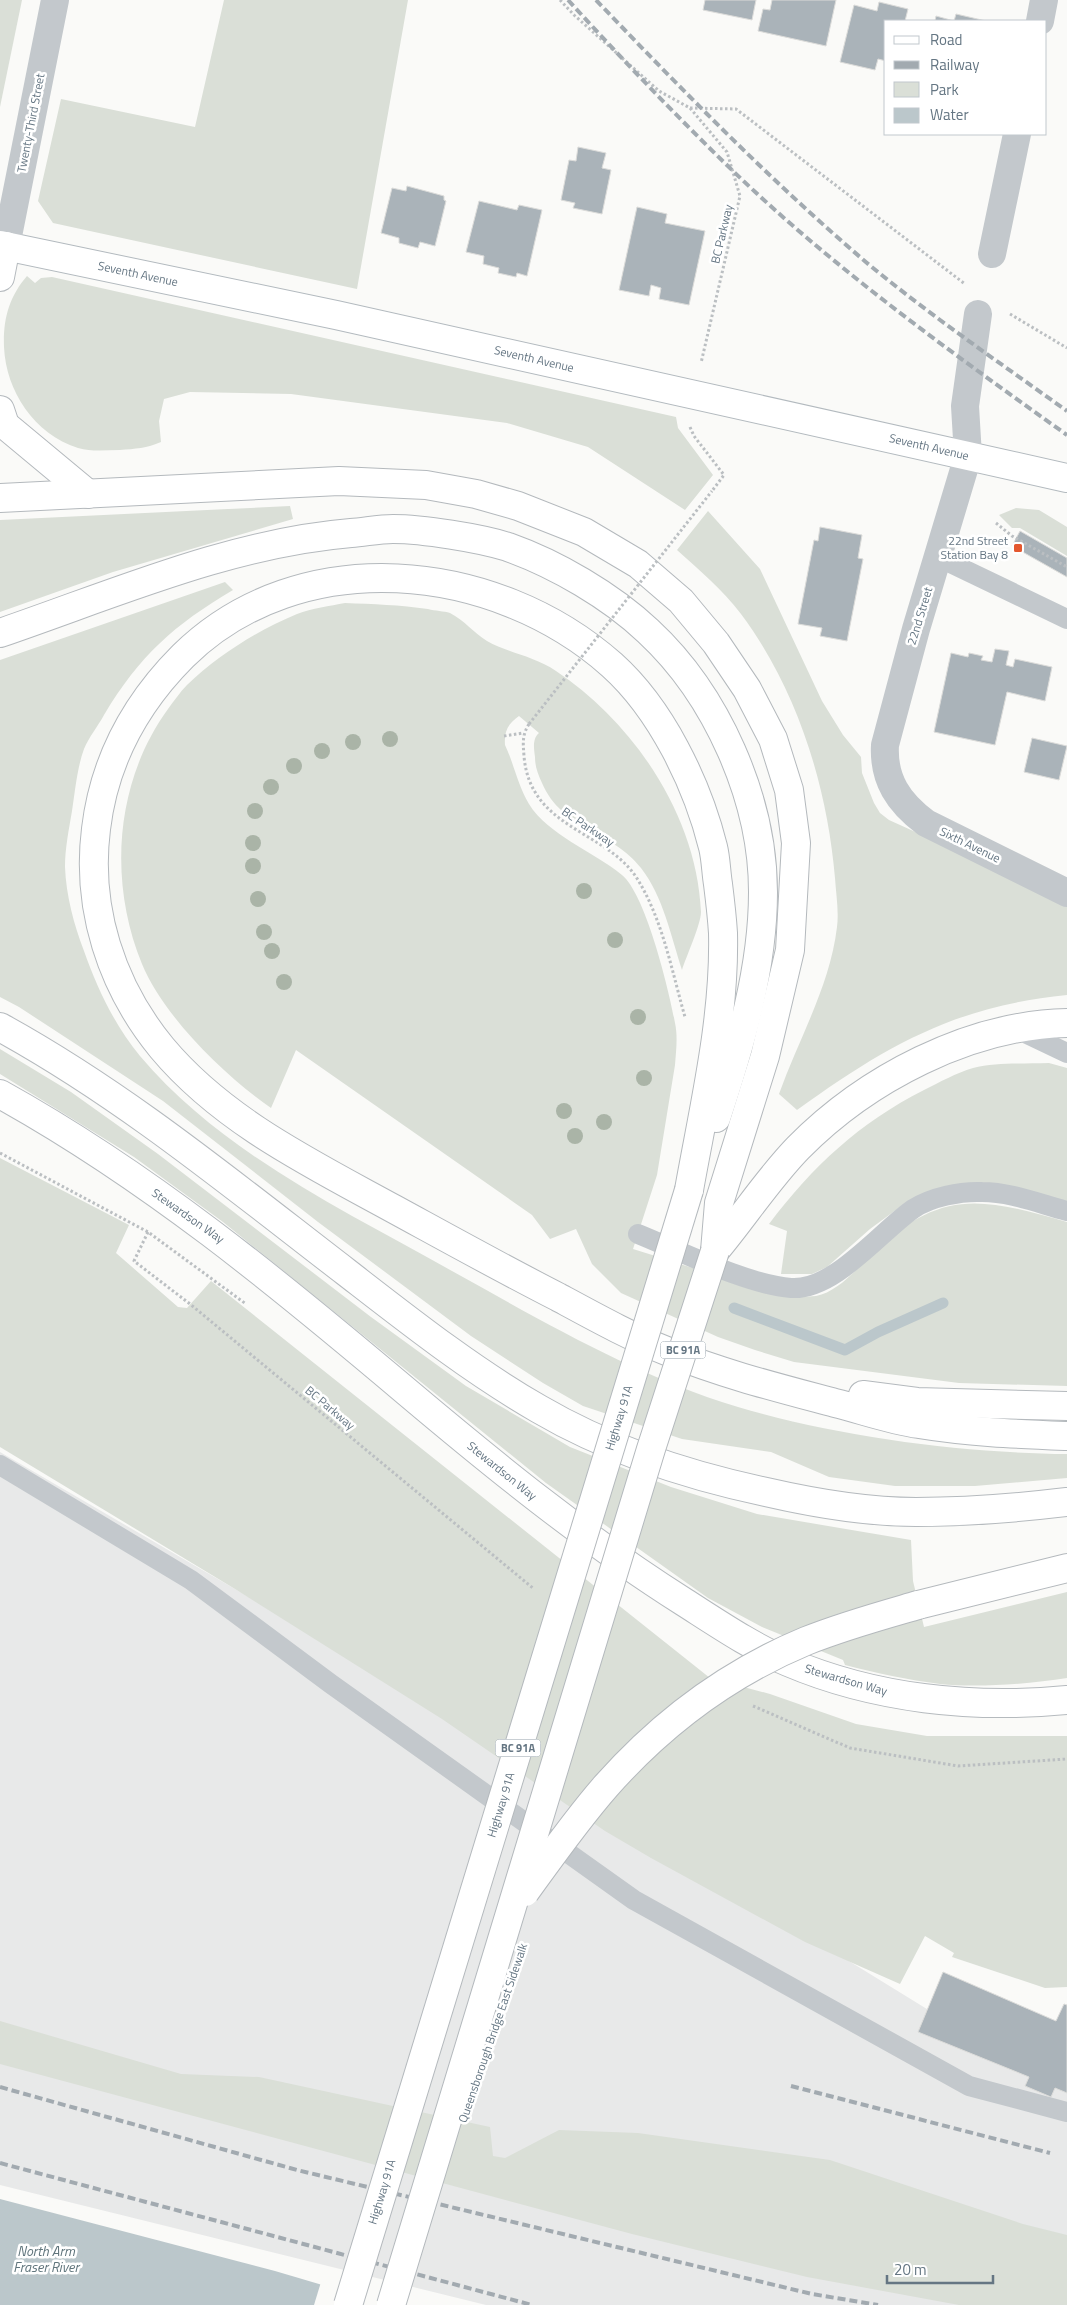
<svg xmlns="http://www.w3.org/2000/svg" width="1067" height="2305" font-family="'Titillium Web',sans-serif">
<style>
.built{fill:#e8e9e9}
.green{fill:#dadfd7}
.water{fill:#bbc7cb}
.pier{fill:#fafaf8}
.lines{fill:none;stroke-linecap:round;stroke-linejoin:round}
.stream{stroke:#bbc7cb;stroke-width:11}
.building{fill:#aab3b9;stroke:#dcdcda}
.secondary-casing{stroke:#b3babf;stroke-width:30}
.primary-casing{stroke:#b5babe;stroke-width:30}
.highway-casing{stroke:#b4b9bd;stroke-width:30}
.path{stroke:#bbbfc2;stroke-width:3;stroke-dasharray:2.5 2.5;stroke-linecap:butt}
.lane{stroke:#c3c8cc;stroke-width:20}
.street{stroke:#c3c8cc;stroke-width:28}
.secondary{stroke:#fff;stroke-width:28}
.primary{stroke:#fff;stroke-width:28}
.highway{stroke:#fff;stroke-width:28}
.rail{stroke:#a2aab0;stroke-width:4;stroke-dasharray:8 4;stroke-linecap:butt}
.highway-bridge-casing{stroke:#b4b9bd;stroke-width:30;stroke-linecap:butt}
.path-bridge{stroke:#bbbfc2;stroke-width:3;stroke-dasharray:2.5 2.5;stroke-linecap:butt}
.highway-bridge{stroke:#fff;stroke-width:28}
.tree{fill:#aab4a7}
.poi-dot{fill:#e4572e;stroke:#fff;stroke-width:2}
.labels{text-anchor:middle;stroke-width:5;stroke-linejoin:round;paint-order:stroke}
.shield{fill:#fff;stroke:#939fa8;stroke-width:1}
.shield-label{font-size:11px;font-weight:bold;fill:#657683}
.street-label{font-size:12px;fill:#657683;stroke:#fff}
.poi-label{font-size:12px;fill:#657683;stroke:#fff;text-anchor:end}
.water-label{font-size:14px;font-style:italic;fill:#60757c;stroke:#fff}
</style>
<rect width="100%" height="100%" fill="#fafaf8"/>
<path class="built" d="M0 1452 415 1694 935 2014 1067 2062V2305H486L0 2185Z"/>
<g class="green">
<path d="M0 0H22L0 107Z"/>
<path d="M224 0H408L357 289 53 223 38 201 61 99 195 127Z"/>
<path d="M27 276 35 283 41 278 52 277 676 417 678 428 713 475 685 510 588 447 507 423 291 394 190 392 164 399 159 421 161 442C147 448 135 449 120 450 106 450 92 452 78 448 34 434 6 391 4 347 3 319 9 297 27 276Z"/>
<path d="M290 506 293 519 113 572 0 612V520Z"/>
<path d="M1016 508 1039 510 1067 527V556L1020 528H1012L999 515Z"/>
<path d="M708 511 760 569 822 701 843 735 861 757 862 773 874 803 880 813 889 820 984 863 1067 907V995C955 1006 886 1046 797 1110L779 1094C799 1038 830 986 837 927 839 911 836 894 835 878 827 785 797 689 741 614 723 590 699 570 677 550Z"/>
<path d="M225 582 233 590C174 625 140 655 104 715 98 726 89 737 84 749 77 768 75 792 72 811 69 829 65 848 65 867 66 895 74 925 84 951 97 988 115 1026 140 1056 222 1153 343 1210 452 1271 544 1322 636 1376 738 1407 839 1437 962 1453 1067 1454V1478L975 1486H895L829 1477 771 1452 682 1439 583 1406 543 1383 471 1336 318 1222 163 1101 19 1007 0 997V660Z"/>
<path d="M345 603C373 604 400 605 428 609 435 611 444 611 450 613 464 620 474 633 487 641 508 653 534 656 556 671 634 723 697 816 701 912 701 924 686 957 682 970 671 936 663 896 641 868 613 831 562 830 542 783 538 774 535 767 535 757 534 749 532 739 539 733L519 716C508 724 504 731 505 745 514 764 518 786 529 804 548 835 593 851 622 875 646 895 669 990 675 1023 678 1037 676 1051 675 1065L657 1175 633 1249C677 1263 720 1277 764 1288 781 1292 798 1298 816 1296 837 1292 855 1271 870 1256 939 1188 980 1197 1067 1222V1386L959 1383 794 1362 755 1350 718 1337 621 1293 592 1264 576 1229 550 1239 532 1215 296 1050 271 1108C225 1076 164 1017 142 964 108 881 115 782 168 709 174 701 180 692 187 685 217 656 258 630 297 614 312 608 330 606 345 603Z"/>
<path d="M0 1049 71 1092 158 1154 371 1317 466 1386 570 1447 671 1487 757 1514 911 1540 913 1581 924 1627 1067 1592V1678C1030 1684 977 1688 940 1684 908 1680 876 1673 845 1665L843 1660 762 1627 708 1598 546 1483 223 1222 134 1157 0 1074Z"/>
<path d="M1049 1063 1067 1068V1202L1025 1191 904 1204 870 1229 827 1267 812 1274H781L787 1231 769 1224C813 1166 859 1123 924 1090 940 1082 956 1073 973 1068 997 1062 1025 1064 1049 1063Z"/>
<path d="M0 1158 129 1225 116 1253 178 1307 187 1308 211 1281 710 1678 770 1694 856 1724 927 1736H1067V1987L1045 1988 952 1957 954 1953 925 1936 900 1984 805 1942 651 1858 605 1831 442 1719 235 1589 0 1447Z"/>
<path d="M0 2021 181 2074 259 2077 490 2127 493 2156 505 2158 559 2130 638 2133 830 2160 1023 2224 1067 2235V2305H959L807 2277 632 2234 0 2064Z"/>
</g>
<path class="water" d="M0 2199 275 2271 390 2305H0Z"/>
<path class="pier" d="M321 2282 391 2303 392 2305H314Z"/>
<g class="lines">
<path class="stream" d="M734 1308 845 1350 878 1332 943 1303"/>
</g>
<g class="building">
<path d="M705 0H756L752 20 703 10Z"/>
<path d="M772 0H836L826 46 758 31 763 9 770 10Z"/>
<path d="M879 2 908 9 905 21H886V61L878 59 875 70 840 62 854 5 877 11Z"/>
<path d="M956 14 986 21H935L936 16 954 21Z"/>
<path d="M578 147 606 153 602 168 611 170 602 214 573 208 575 203 561 200 569 160 576 161Z"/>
<path d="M407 186 444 196V200L446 201 435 246 420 242 418 248 399 243V238L381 233 392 188 406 191Z"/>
<path d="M479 201 517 210 519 205 542 210 527 276 517 273 516 277 498 273 499 268 483 264 484 256 466 252Z"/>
<path d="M637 207 667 214 665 223 705 231 689 305 659 299 661 288 651 285 649 296 619 290Z"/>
<path d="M820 527 862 535 858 558 863 559 847 641 820 636 822 628 798 624 814 540 818 541Z"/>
<path d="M1020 531 1067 558V577L1012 546Z"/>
<path d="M995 649 1009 651 1006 665 1013 667 1015 659 1052 667 1045 701 1007 692 995 745 934 732 951 653 968 657 969 653 983 656 981 660 992 662Z"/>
<path d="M1032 738 1067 746 1059 780 1024 772Z"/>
<path d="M943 1972 1056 2021 1064 2004 1067 2005V2093L1055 2088 1051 2097 1025 2086 1029 2077 918 2032Z"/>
</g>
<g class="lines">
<defs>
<path id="secondary" d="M0 245 336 315 1067 478"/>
<g id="primary">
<path d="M0 1027C124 1095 234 1186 346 1272 408 1320 471 1370 539 1409 609 1450 686 1475 766 1492 814 1503 865 1512 916 1512 966 1512 1017 1508 1067 1502"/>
<path d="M0 1094C148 1176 278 1283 407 1392 496 1467 586 1540 684 1602 717 1623 752 1647 788 1662 875 1699 973 1709 1067 1700"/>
</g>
<g id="highway">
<path d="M0 277 6 246"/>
<path d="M0 410 5 425 88 494"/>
<path d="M0 498 339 481 426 485 476 494 518 506 584 532 638 564 681 601 716 643 747 689 773 739 789 790 796 843 790 950 765 1056 719 1203 715 1251"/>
<path d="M0 633C114 594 230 543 351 533 365 532 379 529 393 529 422 529 480 538 508 547 556 564 611 596 648 631 717 695 763 799 763 892 763 969 740 1046 716 1118"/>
<path d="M689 1190C704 1106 725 1019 723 933 722 917 720 900 718 884 716 872 716 859 713 847 697 783 661 709 612 665 495 561 300 541 183 656 135 704 104 762 96 829 86 908 111 986 162 1048 223 1121 312 1164 394 1209 449 1239 503 1269 558 1297 595 1317 631 1337 669 1352 723 1374 779 1388 835 1403 863 1410 891 1420 919 1424 967 1432 1018 1434 1067 1436"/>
<path d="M715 1251C743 1218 767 1180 798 1148 866 1079 969 1025 1067 1023"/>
<path d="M863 1395 917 1402 1067 1406"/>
<path d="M918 1605 1067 1568"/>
</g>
</defs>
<use href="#secondary" class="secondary-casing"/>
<use href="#primary" class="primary-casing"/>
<use href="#highway" class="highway-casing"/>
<g class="path">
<path d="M560 0 574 15 659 91 690 108 727 152 740 196 701 363"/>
<path d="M690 108 736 109 965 284"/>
<path d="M1010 314 1067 348"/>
<path d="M690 427 694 436 724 475 712 491"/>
<path d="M996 523 1012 536 1067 567"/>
<path d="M529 724C522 735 523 743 524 756 530 830 608 830 638 880 663 921 672 972 685 1017"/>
<path d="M504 736 523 733"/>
<path d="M0 1153 148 1232 246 1304"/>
<path d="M148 1232 134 1261 190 1304 534 1589"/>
</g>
<g class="lane">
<path d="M938 557 1067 619"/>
<path d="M1019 1030 1067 1053"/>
<path d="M638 1234C680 1251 748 1285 791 1288 834 1291 880 1232 913 1209 931 1197 961 1191 982 1192 1011 1192 1040 1204 1067 1211"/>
<path d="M0 1465 191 1580 331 1684 634 1900 969 2086 1067 2112"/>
</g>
<g class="street">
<path d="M1040 21 1044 0"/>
<path d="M6 246 55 0"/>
<path d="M992 254 1017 134"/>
<path d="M978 314 965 406 968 456 916 629 885 745C883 780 899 803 926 823L1067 893"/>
</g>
<use href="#secondary" class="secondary"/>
<use href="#primary" class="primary"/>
<use href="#highway" class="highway"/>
<g class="rail">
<path d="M568 0C622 59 677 117 734 172 836 270 952 353 1067 435"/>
<path d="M596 0C683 91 771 181 867 263 931 316 1000 363 1067 411"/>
<path d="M791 2086 1050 2153"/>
<path d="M0 2087 297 2170 812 2294 878 2305"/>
<path d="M0 2163 532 2305"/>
</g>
<defs>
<g id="highway-bridge">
<path d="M525 1892C551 1856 577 1819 606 1786 661 1724 729 1673 806 1641 843 1626 880 1616 918 1605"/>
<path d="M348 2305 689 1190"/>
<path d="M391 2305 651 1449 715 1251"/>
</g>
</defs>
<use href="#highway-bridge" class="highway-bridge-casing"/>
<g class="path-bridge">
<path d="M529 724 712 491"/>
<path d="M753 1706 850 1748 958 1766 1067 1759"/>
</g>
<use href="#highway-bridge" class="highway-bridge"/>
</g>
<g class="tree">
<circle cx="390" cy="739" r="8"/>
<circle cx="353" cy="742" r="8"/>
<circle cx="322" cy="751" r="8"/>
<circle cx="294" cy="766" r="8"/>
<circle cx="271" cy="787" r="8"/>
<circle cx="255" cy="811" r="8"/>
<circle cx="253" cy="843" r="8"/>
<circle cx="253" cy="866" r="8"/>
<circle cx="584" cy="891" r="8"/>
<circle cx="258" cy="899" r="8"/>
<circle cx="264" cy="932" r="8"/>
<circle cx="615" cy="940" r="8"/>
<circle cx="272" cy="951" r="8"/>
<circle cx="284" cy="982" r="8"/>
<circle cx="638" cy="1017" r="8"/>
<circle cx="644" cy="1078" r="8"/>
<circle cx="564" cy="1111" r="8"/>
<circle cx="604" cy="1122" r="8"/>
<circle cx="575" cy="1136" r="8"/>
</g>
<rect class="poi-dot" x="1013" y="543" width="10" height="10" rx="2.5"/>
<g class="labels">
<g class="shield">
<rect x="660.5" y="1341.5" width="45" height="17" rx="4"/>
<rect x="495.5" y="1739.5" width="45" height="17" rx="4"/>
</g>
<g class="shield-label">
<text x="683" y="1354">BC 91A</text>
<text x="518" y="1752">BC 91A</text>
</g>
<g class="street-label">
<text transform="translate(31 123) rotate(-79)" y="4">Twenty-Third Street</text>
<text transform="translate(722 234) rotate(-77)" y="4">BC Parkway</text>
<text transform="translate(138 274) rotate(12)" y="4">Seventh Avenue</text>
<text transform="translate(534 359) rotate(13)" y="4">Seventh Avenue</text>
<text transform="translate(929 447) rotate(13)" y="4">Seventh Avenue</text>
<text transform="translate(920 616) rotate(-73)" y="4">22nd Street</text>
<text transform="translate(588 827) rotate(34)" y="4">BC Parkway</text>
<text transform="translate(970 845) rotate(26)" y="4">Sixth Avenue</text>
<text transform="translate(188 1216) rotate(35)" y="4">Stewardson Way</text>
<text transform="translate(330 1408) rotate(40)" y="4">BC Parkway</text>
<text transform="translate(619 1418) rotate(-73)" y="4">Highway 91A</text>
<text transform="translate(502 1471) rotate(39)" y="4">Stewardson Way</text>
<text transform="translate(846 1680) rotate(16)" y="4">Stewardson Way</text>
<text transform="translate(501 1805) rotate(-73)" y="4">Highway 91A</text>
<text transform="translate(493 2033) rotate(-71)" y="4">Queensborough Bridge East Sidewalk</text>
<text transform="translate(382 2192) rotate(-73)" y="4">Highway 91A</text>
</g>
<g class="poi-label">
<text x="1008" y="545">22nd Street<tspan x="1008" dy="14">Station Bay 8</tspan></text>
</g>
<g class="water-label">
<text x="46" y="2256">North Arm<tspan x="46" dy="16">Fraser River</tspan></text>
</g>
</g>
<rect x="884" y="20" width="162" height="115" fill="#ffffff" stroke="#c1c8cd"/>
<rect x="894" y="36" width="25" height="8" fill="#ffffff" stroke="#c1c8cd"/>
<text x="930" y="45" font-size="15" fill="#657683">Road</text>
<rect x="894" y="61" width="25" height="8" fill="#a2aab0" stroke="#c1c8cd"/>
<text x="930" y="70" font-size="15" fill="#657683">Railway</text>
<rect x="894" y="82" width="25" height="15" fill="#dadfd7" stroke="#c1c8cd"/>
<text x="930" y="95" font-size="15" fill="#657683">Park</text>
<rect x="894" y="108" width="25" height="15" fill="#bbc7cb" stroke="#c1c8cd"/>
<text x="930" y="120" font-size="15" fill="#657683">Water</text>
<path d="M887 2275v8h106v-8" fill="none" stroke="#657683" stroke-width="2.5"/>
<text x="894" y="2275" font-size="15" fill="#657683" stroke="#ffffff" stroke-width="4" paint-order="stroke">20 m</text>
</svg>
